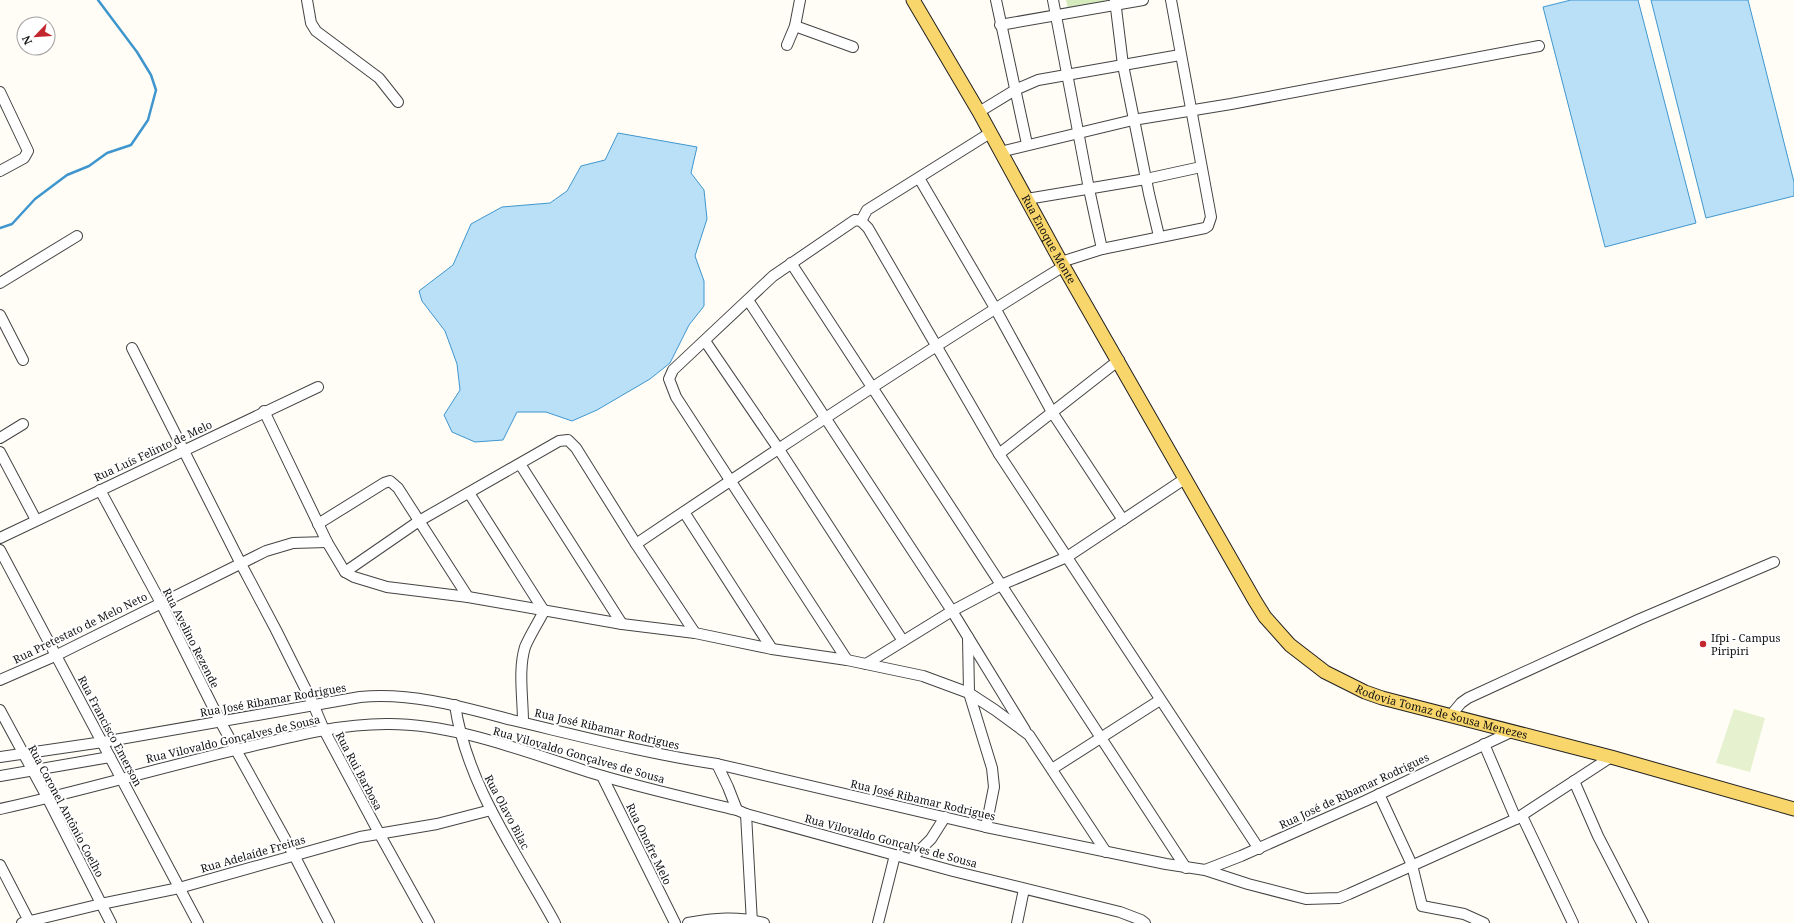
<svg xmlns="http://www.w3.org/2000/svg" width="1794" height="923" font-family="'Noto Serif',serif">
<style>
.green{fill:#d5ebbd}
.pitch{fill:#e6f2cf}
.water{fill:#b9e0f7;stroke:#3f96cf}
.lines{fill:none;stroke-linecap:round;stroke-linejoin:round}
.stream{stroke:#3f96cf;stroke-width:2.5}
.minor-casing{stroke:#444;stroke-width:12}
.major-casing{stroke:#222;stroke-width:15}
.minor{stroke:#fff;stroke-width:10}
.major{stroke:#f9d66b;stroke-width:13}
.poi-dot{fill:#c4262e;stroke:#fff;stroke-width:1.5}
.labels{text-anchor:middle;stroke-width:4;stroke-linejoin:round;paint-order:stroke}
.street-label{font-size:11px;fill:#111;stroke:#fff}
.poi-label{font-size:11px;fill:#111;stroke:#fff;text-anchor:start}
</style>
<rect width="100%" height="100%" fill="#fffdf5"/>
<path class="green" d="M1066 0H1109L1068 9Z"/>
<path class="pitch" d="M1734 709 1765 718 1750 772 1716 763Z"/>
<g class="water">
<path d="M1571 0H1638L1696 223 1605 247 1543 7Z"/>
<path d="M1651 0H1748L1794 182V196L1706 218Z"/>
<path d="M618 133 697 147 691 173 704 190 707 219 695 256 704 281V306L689 325 670 363 650 379 597 410 572 421 546 412H517L503 440 475 442 452 432 444 415 460 390 457 364 445 331 422 301 419 291 453 265 471 224 502 207 550 203 567 191 581 166 605 160Z"/>
</g>
<g class="lines">
<path class="stream" d="M0 228 12 224 35 199 67 175 89 166 107 153 131 145 148 120 156 90 151 75 137 52 98 0"/>
<defs>
<g id="minor">
<path d="M307 0 311 23 316 31 379 78 398 102"/>
<path d="M996 0 1027 144"/>
<path d="M1053 0 1089 189 1102 249"/>
<path d="M1115 0 1123 65 1149 194 1159 236"/>
<path d="M1000 25 1143 0"/>
<path d="M795 26 853 47"/>
<path d="M787 45 795 26 800 0"/>
<path d="M0 92 28 151 24 158 0 171"/>
<path d="M979 112 1015 90 1038 80 1180 55"/>
<path d="M1000 152 1133 120 1231 104 1539 46"/>
<path d="M919 178 995 308 1052 412 1123 520"/>
<path d="M1027 199 1146 179 1201 167"/>
<path d="M861 221 867 210 990 133"/>
<path d="M1061 262 1102 249 1205 228 1208 226 1211 217 1171 0"/>
<path d="M791 263 1186 868"/>
<path d="M0 283 77 236"/>
<path d="M748 300 952 611 1025 730"/>
<path d="M0 315 23 360"/>
<path d="M705 341 778 448 903 641"/>
<path d="M132 348 241 564 276 630 314 706 324 730 379 833 429 923"/>
<path d="M264 411 327 542 345 572 354 577 387 587 468 597 622 624 695 633 772 649 847 660 923 676 969 693 995 710 1029 735 1106 852"/>
<path d="M0 438 23 424"/>
<path d="M0 452 36 520"/>
<path d="M999 454 1119 360"/>
<path d="M520 464 622 624"/>
<path d="M100 490 161 603 220 721 294 855 329 923"/>
<path d="M469 493 544 611"/>
<path d="M684 512 772 649"/>
<path d="M318 524 384 483 390 481 398 488 468 597"/>
<path d="M0 538 318 387"/>
<path d="M636 544C777 449 919 355 1064 266"/>
<path d="M0 550 198 923"/>
<path d="M345 572 419 521 559 441 568 440 576 448 636 544 695 633"/>
<path d="M968 637 969 693 992 768 994 787 986 827"/>
<path d="M847 660 676 397 669 379 673 370 773 276 855 220 861 221 868 228 999 454 1259 849"/>
<path d="M866 664 952 611 1001 585 1067 557 1186 478"/>
<path d="M0 680 55 656 266 551 293 543 327 542"/>
<path d="M455 705C467 786 517 853 555 923"/>
<path d="M0 710 48 799 111 923"/>
<path d="M1451 715 1461 703 1468 698 1640 619 1774 562"/>
<path d="M523 722C523 698 518 670 525 647 530 635 538 623 544 611"/>
<path d="M1484 744 1516 819"/>
<path d="M0 757 103 742 360 697C412 692 463 707 512 720 580 736 648 754 717 764L986 827 1166 864 1205 870 1248 884 1306 899 1339 898 1349 894 1516 819 1611 757"/>
<path d="M717 764 728 787 737 810"/>
<path d="M1052 769 1160 700"/>
<path d="M0 776 110 757"/>
<path d="M602 776 675 923"/>
<path d="M1574 781 1598 836 1643 923"/>
<path d="M1379 794 1412 865 1422 906 1464 914 1484 923"/>
<path d="M0 809C82 791 162 767 244 748 290 737 338 724 386 724 453 723 526 752 589 772 638 787 687 798 737 810L746 814 953 871 1120 912 1141 920 1145 923"/>
<path d="M746 814 752 923"/>
<path d="M1522 816 1573 923"/>
<path d="M911 859 931 839 945 817"/>
<path d="M0 865 30 923"/>
<path d="M1205 870 1241 856 1365 801 1513 731"/>
<path d="M22 923 101 904 179 888 360 837 437 824 491 810"/>
<path d="M688 923C714 918 738 916 764 923"/>
<path d="M878 923 895 855"/>
<path d="M1017 923 1024 889"/>
</g>
<g id="major">
<path id="s1" d="M913 0 979 112 1061 262 1255 601 1265 617 1290 645 1325 672 1365 692 1382 698 1611 757 1794 809"/>
</g>
</defs>
<use href="#minor" class="minor-casing"/>
<use href="#major" class="major-casing"/>
<use href="#minor" class="minor"/>
<use href="#major" class="major"/>
</g>
<circle class="poi-dot" cx="1703" cy="644" r="4"/>
<g class="labels">
<g class="street-label">
<text dy="4" stroke="none"><textPath href="#s1" startOffset="275">Rua Enoque Monte</textPath></text>
<text transform="translate(153 451) rotate(-25)" y="4">Rua Luís Felinto de Melo</text>
<text transform="translate(80 628) rotate(-26)" y="4">Rua Pretestato de Melo Neto</text>
<text transform="translate(191 638) rotate(63)" y="4">Rua Avelino Rezende</text>
<text transform="translate(273 700) rotate(-10)" y="4">Rua José Ribamar Rodrigues</text>
<text dy="4" stroke="none"><textPath href="#s1" startOffset="916">Rodovia Tomaz de Sousa Menezes</textPath></text>
<text transform="translate(607 729) rotate(13)" y="4">Rua José Ribamar Rodrigues</text>
<text transform="translate(110 731) rotate(62)" y="4">Rua Francisco Emerson</text>
<text transform="translate(233 739) rotate(-13)" y="4">Rua Vilovaldo Gonçalves de Sousa</text>
<text transform="translate(579 755) rotate(16)" y="4">Rua Vilovaldo Gonçalves de Sousa</text>
<text transform="translate(359 771) rotate(62)" y="4">Rua Rui Barbosa</text>
<text transform="translate(1354 791) rotate(-25)" y="4">Rua José de Ribamar Rodrigues</text>
<text transform="translate(923 800) rotate(13)" y="4">Rua José Ribamar Rodrigues</text>
<text transform="translate(66 811) rotate(62)" y="4">Rua Coronel Antônio Coelho</text>
<text transform="translate(507 812) rotate(62)" y="4">Rua Olavo Bilac</text>
<text transform="translate(891 841) rotate(15)" y="4">Rua Vilovaldo Gonçalves de Sousa</text>
<text transform="translate(649 844) rotate(64)" y="4">Rua Onofre Melo</text>
<text transform="translate(253 854) rotate(-16)" y="4">Rua Adelaíde Freitas</text>
</g>
<g class="poi-label">
<text x="1711" y="642">Ifpi - Campus<tspan x="1711" dy="13">Piripiri</tspan></text>
</g>
</g>
<g transform="translate(36 36) rotate(245)"><circle r="19" fill="#ffffff" stroke="#a0a0a0"/>
<path d="M0-3L7 15L0 10L-7 15Z" fill="#c4262e"/>
<text y="-6" font-size="11" font-weight="bold" text-anchor="middle" fill="#111111">N</text>
</g>
</svg>
